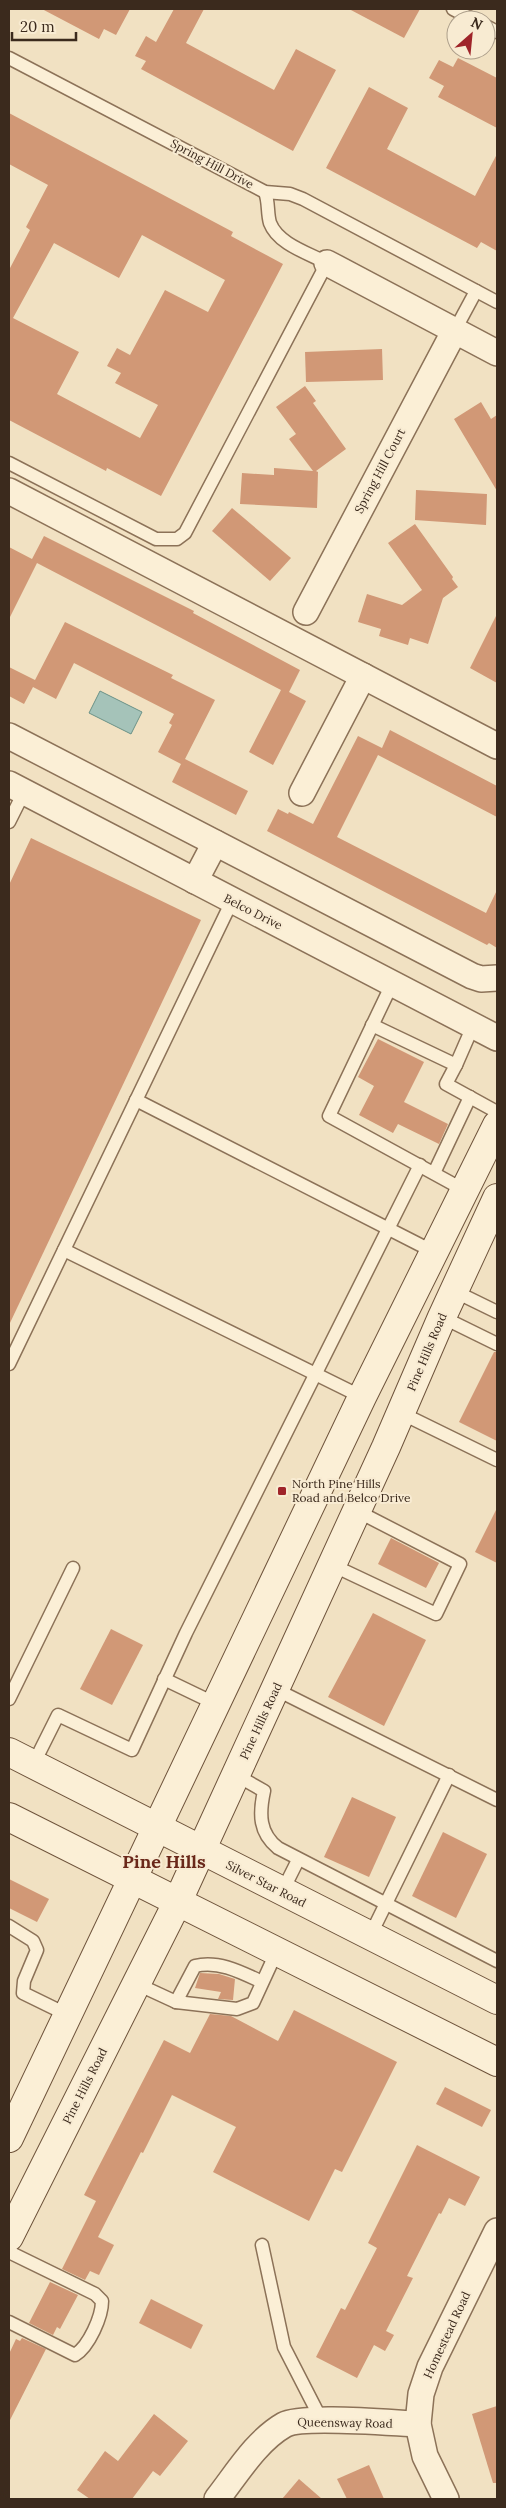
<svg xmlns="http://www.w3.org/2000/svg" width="506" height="2508" font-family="Lora,serif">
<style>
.water{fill:#a5c3b9;stroke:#6b9287}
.building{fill:#d19876;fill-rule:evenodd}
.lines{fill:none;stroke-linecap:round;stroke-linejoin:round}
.service-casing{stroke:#8c7258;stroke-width:15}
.minor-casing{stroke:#8c7258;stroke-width:28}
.secondary-casing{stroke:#6e533b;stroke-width:30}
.service{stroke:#fbefd6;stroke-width:12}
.minor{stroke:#fbefd6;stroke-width:25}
.secondary{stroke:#fbefd6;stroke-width:28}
.poi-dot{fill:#9f2429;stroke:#f8ebd2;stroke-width:2}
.labels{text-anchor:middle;stroke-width:4;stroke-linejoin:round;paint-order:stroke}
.street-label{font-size:12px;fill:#3b2a1d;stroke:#f8ebd2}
.poi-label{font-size:12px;fill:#3b2a1d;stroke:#f8ebd2;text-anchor:start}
.district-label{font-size:18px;font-weight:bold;fill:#6a281a;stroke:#f8ebd2}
</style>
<rect width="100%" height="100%" fill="#f1e1c2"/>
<path class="water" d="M100 691 142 712 131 734 89 713Z"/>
<g class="building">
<path d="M42 9H130L116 35 104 29 99 39Z"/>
<path d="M174 9H204L186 43 274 90 296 49 336 70 293 151 141 69 146 61 135 56 146 36 156 42Z"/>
<path d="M349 9H420L404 38Z"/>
<path d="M458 58 497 78V128L438 97 444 86 429 78 439 60 453 67Z"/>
<path d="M369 87 408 108 387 149 475 196 497 154V251L481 242 477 248 326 168Z"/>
<path d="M9 113 233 232 231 236 283 264 161 496 107 468 106 471 9 420V270L30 230 26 227 48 185 9 164ZM142 235 225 280 208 312 165 290 130 355 117 348 107 366 121 373 115 383 158 405 140 438 57 394 79 352 13 318 54 243 119 278Z"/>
<path d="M382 349 383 380 306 382 305 352Z"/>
<path d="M305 386 316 401 313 403 346 449 316 471 318 472 317 508 240 504 242 473 274 475V468L313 471 289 439 296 434 276 407Z"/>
<path d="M481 402 491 419 497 415V491L454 419Z"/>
<path d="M416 490 487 494 486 525 415 520Z"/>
<path d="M232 508 291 558 270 581 212 531Z"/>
<path d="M415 524 453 577 452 579 458 587 443 598 428 644 410 638 408 645 379 636 381 629 358 622 367 594 402 605 422 590 388 543Z"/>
<path d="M44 536 194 611 193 613 300 670 289 692 306 701 273 765 249 752 281 690 37 563 9 619V547L32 559Z"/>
<path d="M497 614V683L470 668Z"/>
<path d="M65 622 173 675 171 678 215 700 185 759 248 791 236 815 172 782 181 764 158 752 172 725 169 723 174 714 74 663 56 699 33 687 24 704 9 696V667L35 680Z"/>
<path d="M390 730 497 786V817L378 755 337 837 486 913 497 890V948L489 943 487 945 267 831 278 809 288 814 289 812 313 824 358 736 382 748Z"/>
<path d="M31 838 201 920 9 1325V885Z"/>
<path d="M378 1039 424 1062 404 1102 448 1124 439 1144 398 1124 393 1133 359 1115 374 1086 358 1077Z"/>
<path d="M494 1352H497V1441L459 1422Z"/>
<path d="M497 1508V1563L475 1552Z"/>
<path d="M391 1538 439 1563 426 1588 378 1564Z"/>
<path d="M373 1613 426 1640 384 1726 328 1697Z"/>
<path d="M111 1629 143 1645 112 1705 80 1689Z"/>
<path d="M352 1797 396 1817 369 1877 324 1857Z"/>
<path d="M443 1832 487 1854 456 1918 412 1896Z"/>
<path d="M9 1879 49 1899 37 1922 9 1908Z"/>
<path d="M200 1973 219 1974 235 1979 233 2000 218 1999 221 1992 195 1988Z"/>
<path d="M294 2010 397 2062 342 2172 335 2169 309 2221 213 2172 236 2127 172 2095 143 2153 141 2152 98 2237 114 2245 99 2275 90 2271 85 2280 62 2269 96 2201 84 2195 164 2040 190 2053 210 2014 231 2016 278 2041Z"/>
<path d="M445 2087 491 2110 482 2127 436 2104Z"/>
<path d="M417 2145 480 2177 465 2206 449 2198 441 2214 439 2213 407 2276 413 2278 386 2331 394 2335 385 2351 374 2345 357 2378 316 2357 341 2308 345 2310 377 2248 368 2243Z"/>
<path d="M50 2282 78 2295 60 2329 57 2327 53 2335 29 2323Z"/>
<path d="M151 2299 203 2325 191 2349 139 2323Z"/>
<path d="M22 2338 46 2349 9 2422V2354L16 2339 20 2341Z"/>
<path d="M497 2406V2483H493L472 2414Z"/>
<path d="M154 2414 188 2441 160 2476 153 2471 132 2499H90L77 2490 105 2451 118 2461Z"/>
<path d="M369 2465 384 2499H347L337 2479Z"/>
<path d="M299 2479 322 2499H282Z"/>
</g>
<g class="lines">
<defs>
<g id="service">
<path d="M453 9 474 20"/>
<path d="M486 26 497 32"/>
<path d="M9 58 265 192 290 194 303 199 497 302"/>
<path d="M455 330 476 291"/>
<path d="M9 463 156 539H177L185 533 327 263C308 253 278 244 270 223 267 213 269 202 265 192"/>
<path d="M9 822 24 792"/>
<path d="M392 984 329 1116 464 1190"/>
<path d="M372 1025 456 1065 473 1026"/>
<path d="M456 1065 446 1084 497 1112"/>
<path d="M136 1100 434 1252"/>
<path d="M434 1173 470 1097"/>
<path d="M64 1250 362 1397"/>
<path d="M454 1291 497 1312"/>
<path d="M442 1317 497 1344"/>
<path d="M9 1364 232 901"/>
<path d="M401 1413 497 1460"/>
<path d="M332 1565 436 1614 460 1564 357 1511"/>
<path d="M164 1679 216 1704"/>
<path d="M275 1689 497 1800"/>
<path d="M9 1699 73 1568"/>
<path d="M33 1765 58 1715 132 1750 186 1633 420 1165"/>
<path d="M236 1775 264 1791C259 1814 259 1833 278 1848L497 1961"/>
<path d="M282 1892 298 1860"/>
<path d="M9 1926 33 1941 37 1950 24 1981 23 1993 68 2015"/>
<path d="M370 1936 449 1775"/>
<path d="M137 1984 176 2002 237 2009 253 2003 276 1953"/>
<path d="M176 2002 195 1966C218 1960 241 1972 262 1982"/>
<path d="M262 2245 284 2347 322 2421"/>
<path d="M9 2252 95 2294 102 2301C102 2317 89 2346 75 2355L9 2322"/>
</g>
<g id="minor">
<path d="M327 263 497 353"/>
<path d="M9 491 497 746"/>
<path d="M306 612 455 330"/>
<path d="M9 736 472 976 481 979 497 978"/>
<path d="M9 784 497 1038"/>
<path d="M302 793 363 676"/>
<path d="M195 881 215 843"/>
<path d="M217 2499C236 2475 256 2441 284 2425 302 2415 392 2423 418 2424"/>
<path d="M446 2499 425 2456 418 2424 421 2394 430 2367 497 2231"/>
</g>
<g id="secondary">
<path d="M9 1752 497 2000"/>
<path d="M9 1817 497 2062"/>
<path d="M9 2138 362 1397 497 1125"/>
<path d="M9 2237 177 1903 386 1447 442 1317 497 1198"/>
</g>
</defs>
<use href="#service" class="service-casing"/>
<use href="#minor" class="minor-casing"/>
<use href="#secondary" class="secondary-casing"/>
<use href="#service" class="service"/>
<use href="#minor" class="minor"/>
<use href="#secondary" class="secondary"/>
</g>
<rect class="poi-dot" x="277" y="1486" width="10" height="10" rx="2.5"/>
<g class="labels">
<g class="street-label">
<text transform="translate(212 164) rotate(28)" y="4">Spring Hill Drive</text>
<text transform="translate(380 471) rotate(-62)" y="4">Spring Hill Court</text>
<text transform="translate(253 912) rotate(27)" y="4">Belco Drive</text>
<text transform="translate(427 1352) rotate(-67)" y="4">Pine Hills Road</text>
<text transform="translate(261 1721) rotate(-65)" y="4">Pine Hills Road</text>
<text transform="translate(266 1884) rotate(27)" y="4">Silver Star Road</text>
<text transform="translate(85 2086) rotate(-63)" y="4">Pine Hills Road</text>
<text transform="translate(447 2335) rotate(-65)" y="4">Homestead Road</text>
<text transform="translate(345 2423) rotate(1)" y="4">Queensway Road</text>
</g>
<g class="poi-label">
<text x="292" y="1488">North Pine Hills<tspan x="292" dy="14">Road and Belco Drive</tspan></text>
</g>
<g class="district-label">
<text x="164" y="1868">Pine Hills</text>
</g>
</g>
<rect width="506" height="2508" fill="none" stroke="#3b2a1d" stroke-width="20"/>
<g transform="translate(471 35) rotate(27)"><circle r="24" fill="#f8ebd2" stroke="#ac9e8a"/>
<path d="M0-4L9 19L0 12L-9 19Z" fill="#9f2429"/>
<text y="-8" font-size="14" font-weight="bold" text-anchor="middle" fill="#3b2a1d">N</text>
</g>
<path d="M12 32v8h64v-8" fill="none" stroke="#3b2a1d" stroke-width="2.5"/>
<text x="20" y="32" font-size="15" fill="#3b2a1d" stroke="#f8ebd2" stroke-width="4" paint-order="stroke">20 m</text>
</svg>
